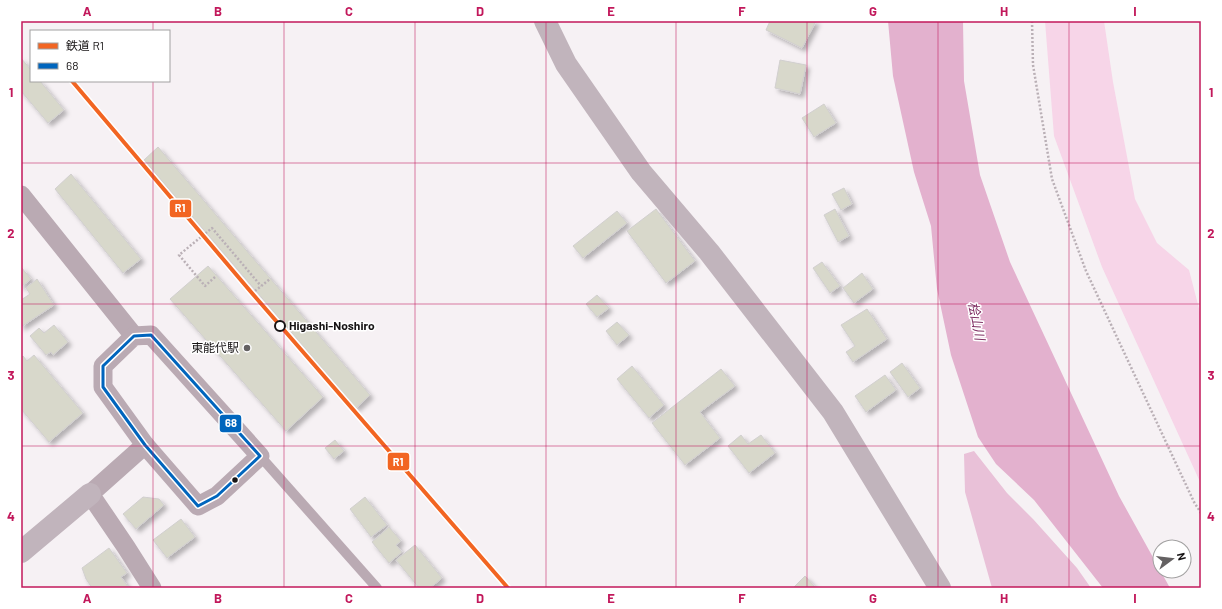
<svg xmlns="http://www.w3.org/2000/svg" width="1222" height="609" font-family="Barlow,'Noto Sans JP',sans-serif">
<style>
.green{fill:#f7d5e8}
.forest{fill:#e9c1d8}
.water{fill:#e3b1ce}
.building{fill:#d8d8cb;stroke:#d1cfcf;filter:url(#shadow)}
.lines{fill:none;stroke-linecap:round;stroke-linejoin:round}
.path{stroke:#bab0b6;stroke-width:2.5;stroke-dasharray:2 2;stroke-linecap:butt}
.lane{stroke:#baaab3;stroke-width:10}
.street{stroke:#baaab3;stroke-width:19}
.secondary{stroke:#c1b4bc;stroke-width:22}
.bus-1-casing{stroke:#fff;stroke-width:6}
.bus-1{stroke:#0065bd;stroke-width:3}
.rail-1-casing{stroke:#fff;stroke-width:7}
.rail-1{stroke:#f26522;stroke-width:4}
.grid{fill:none;stroke:#c2185b;stroke-width:1;stroke-opacity:0.55}
.stop-dot{fill:#fff;stroke:#161314;stroke-width:2}
.poi-dot{fill:#646162;stroke:#fff;stroke-width:1.5}
.bus-dot{fill:#161314;stroke:#fff;stroke-width:1.5}
.labels{text-anchor:middle;stroke-width:3;stroke-linejoin:round;paint-order:stroke}
.stop-label{font-size:12px;font-weight:bold;fill:#161314;stroke:#fff;text-anchor:start}
.poi-label{font-size:12px;fill:#161314;stroke:#fff;text-anchor:end}
.water-label{font-size:13px;font-style:italic;fill:#7f2f63;stroke:#fff}
.line-badge{stroke:#fff;stroke-width:1.5}
.badge-label{font-size:11px;text-anchor:middle;font-weight:bold;fill:#fff}
.neatline{fill:none;stroke:#c2185b;stroke-width:1.5}
.grid-label{font-size:13px;text-anchor:middle;font-weight:bold;fill:#c2185b}
</style>
<defs>
<filter id="shadow"><feDropShadow dx="3.5" dy="3.5" stdDeviation="2" flood-color="#0004"/></filter>
</defs>
<rect width="100%" height="100%" fill="#f6f1f4"/>
<path class="green" d="M1045 21H1104L1113 82 1135 199 1157 243 1189 270 1201 316V484L1102 267 1054 136Z"/>
<path class="forest" d="M974 451 1007 493 1033 519 1077 568 1091 588H992L965 492 964 454Z"/>
<path class="water" d="M888 21H963L964 81 980 175 1010 262 1119 496 1170 588H1103L1034 500 996 464 978 437 951 355 937 289 931 226 914 172 893 76Z"/>
<g class="building">
<path d="M770 21H816L802 48 766 30Z"/>
<path d="M21 58 31 70V81H40L64 110 48 123 21 91Z"/>
<path d="M780 60 806 65 800 94 775 88Z"/>
<path d="M824 104 836 123 814 137 802 118Z"/>
<path d="M158 147 370 395 356 408 144 160Z"/>
<path d="M71 174 141 259 123 273 55 189Z"/>
<path d="M844 188 852 204 841 210 832 194Z"/>
<path d="M656 209 695 261 666 283 627 231Z"/>
<path d="M835 209 849 236 838 242 824 215Z"/>
<path d="M617 211 627 223 583 258 573 246Z"/>
<path d="M822 262 840 286 830 293 813 268Z"/>
<path d="M208 266 323 397 286 431 170 299Z"/>
<path d="M21 267 31 279 21 287Z"/>
<path d="M862 273 873 289 854 303 843 288Z"/>
<path d="M37 279 54 305 21 327V300L30 294 26 288Z"/>
<path d="M597 295 609 308 597 317 586 304Z"/>
<path d="M867 309 887 339 853 362 846 352 855 346 841 325Z"/>
<path d="M617 322 629 335 617 345 606 331Z"/>
<path d="M54 325 68 342 53 355 51 352 46 355 30 336 39 328 44 333Z"/>
<path d="M34 355 83 413 49 442 21 409V358L23 356 27 361Z"/>
<path d="M902 363 920 388 908 397 890 372Z"/>
<path d="M632 366 664 405 649 418 617 379Z"/>
<path d="M721 369 735 386 700 412 720 438 685 465 652 423Z"/>
<path d="M885 375 896 390 866 412 855 396Z"/>
<path d="M741 435 748 444 761 435 775 453 749 473 728 446Z"/>
<path d="M335 440 344 451 334 459 325 448Z"/>
<path d="M143 497 159 499 164 505 136 529 123 514Z"/>
<path d="M365 497 387 525 371 537 350 509Z"/>
<path d="M181 519 195 537 167 558 153 540Z"/>
<path d="M389 527 401 541 396 545 402 552 389 563 372 542Z"/>
<path d="M415 545 442 578 430 588H419L396 560Z"/>
<path d="M109 548 127 573 121 577 129 588H92L86 579 82 568Z"/>
<path d="M805 576 816 588H793Z"/>
</g>
<g class="lines">
<g class="path">
<path d="M1032 21 1033 65 1052 179 1086 271 1194 502 1201 513"/>
<path d="M215 277 205 286 179 255 212 228 261 286"/>
<path d="M255 291 270 279"/>
</g>
<path class="lane" d="M260 456 377 588"/>
<g class="street">
<path d="M21 195 134 336"/>
<path d="M151 335 260 456 217 496 198 506 145 445 103 387V366L134 336Z"/>
<path d="M145 445 90 494 126 547 152 588"/>
</g>
<g class="secondary">
<path d="M545 21 566 64 641 172 709 252 833 412 940 588"/>
<path d="M21 552 90 494"/>
</g>
<defs>
<path id="bus-1" d="M151 335 260 456 217 496 198 506 145 445 103 387V366L134 336Z"/>
</defs>
<use href="#bus-1" class="bus-1-casing"/>
<use href="#bus-1" class="bus-1"/>
<defs>
<path id="rail-1" d="M72 81 251 292 508 588"/>
</defs>
<use href="#rail-1" class="rail-1-casing"/>
<use href="#rail-1" class="rail-1"/>
</g>
<path class="grid" d="M153 21V31M284 21V588M415 21V588M546 21V588M676 21V588M807 21V588M938 21V588M1069 21V588M153 81V588M21 163H1201M21 304H1201M21 446H1201"/>
<circle class="stop-dot" cx="280" cy="326" r="5"/>
<circle class="poi-dot" cx="247" cy="348" r="4"/>
<circle class="bus-dot" cx="235" cy="480" r="3.5"/>
<g class="labels">
<g class="stop-label">
<text x="289" y="330">Higashi-Noshiro</text>
</g>
<g class="poi-label">
<text x="239" y="352">東能代駅</text>
</g>
<g class="water-label">
<text transform="translate(977 321) rotate(79)" y="5">桧山川</text>
</g>
</g>
<g class="line-badge">
<rect x="169" y="199" width="23" height="19" rx="4" fill="#f26522"/>
<rect x="219" y="414" width="23" height="19" rx="4" fill="#0065bd"/>
<rect x="387" y="452" width="23" height="19" rx="4" fill="#f26522"/>
</g>
<g class="badge-label">
<text x="180" y="212">R1</text>
<text x="231" y="427">68</text>
<text x="398" y="466">R1</text>
</g>
<rect width="1222" height="609" fill="none" stroke="#ffffff" stroke-width="44"/>
<rect x="30" y="30" width="140" height="52" fill="#ffffff" stroke="#a2a1a1"/>
<rect x="38" y="43" width="20" height="6" fill="#f26522" stroke="#a2a1a1"/>
<text x="66" y="50" font-size="12" fill="#161314">鉄道 R1</text>
<rect x="38" y="63" width="20" height="6" fill="#0065bd" stroke="#a2a1a1"/>
<text x="66" y="70" font-size="12" fill="#161314">68</text>
<g transform="translate(1172 559) rotate(75)"><circle r="19" fill="#ffffff" stroke="#a2a1a1"/>
<path d="M0-3L7 15L0 10L-7 15Z" fill="#646162"/>
<text y="-6" font-size="11" font-weight="bold" text-anchor="middle" fill="#161314">N</text>
</g>
<rect x="22" y="22" width="1178" height="565" class="neatline"/>
<g class="grid-label">
<text x="87" y="16">A</text>
<text x="218" y="16">B</text>
<text x="349" y="16">C</text>
<text x="480" y="16">D</text>
<text x="611" y="16">E</text>
<text x="742" y="16">F</text>
<text x="873" y="16">G</text>
<text x="1004" y="16">H</text>
<text x="1135" y="16">I</text>
<text x="11" y="97">1</text>
<text x="1211" y="97">1</text>
<text x="11" y="238">2</text>
<text x="1211" y="238">2</text>
<text x="11" y="380">3</text>
<text x="1211" y="380">3</text>
<text x="11" y="521">4</text>
<text x="1211" y="521">4</text>
<text x="87" y="603">A</text>
<text x="218" y="603">B</text>
<text x="349" y="603">C</text>
<text x="480" y="603">D</text>
<text x="611" y="603">E</text>
<text x="742" y="603">F</text>
<text x="873" y="603">G</text>
<text x="1004" y="603">H</text>
<text x="1135" y="603">I</text>
</g>
</svg>
